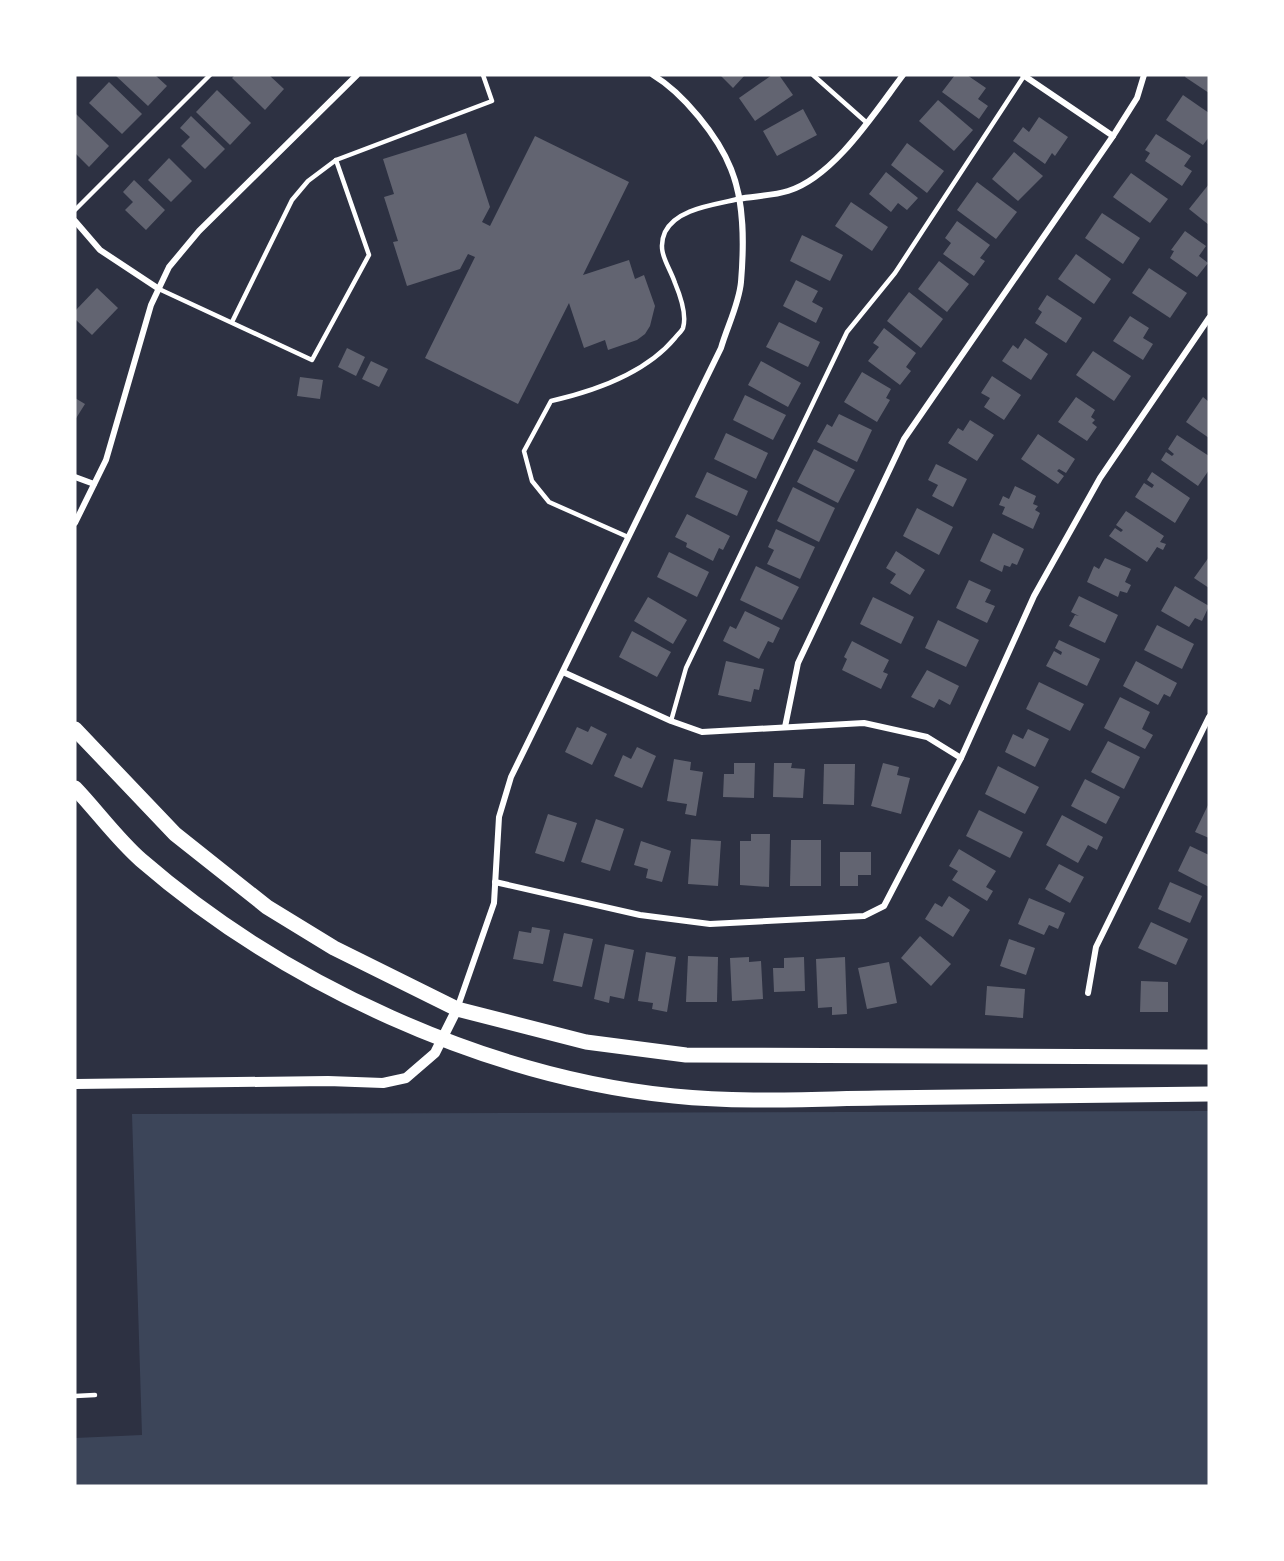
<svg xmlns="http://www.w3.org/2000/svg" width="1284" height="1561" font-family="'Golos Text',sans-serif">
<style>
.green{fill:#3c4559}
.building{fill:#626471}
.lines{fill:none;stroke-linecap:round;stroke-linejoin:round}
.service{stroke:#fff;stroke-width:4.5}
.minor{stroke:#fff;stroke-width:6}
.tertiary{stroke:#fff;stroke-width:10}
.primary{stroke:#fff;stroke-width:15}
</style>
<rect width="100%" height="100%" fill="#2d3142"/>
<path class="green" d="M1209 1111V1486H75V1438L142 1435 132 1114Z"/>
<g class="building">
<path d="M115 75H155L167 86 148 106Z"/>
<path d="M235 75H269L284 89 265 110 232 78Z"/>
<path d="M720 75H745L733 88Z"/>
<path d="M772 75H779L793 95 755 121 739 98Z"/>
<path d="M955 75H967L986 88 978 99 988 106 979 119 942 92Z"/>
<path d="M1186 75H1209V93L1185 77Z"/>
<path d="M109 82 142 114 122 134 89 103Z"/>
<path d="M217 90 251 123 230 145 196 112Z"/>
<path d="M1183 95 1209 113V137L1203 145 1166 120Z"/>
<path d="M938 100 973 130 954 151 919 121Z"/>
<path d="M803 109 817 135 777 156 763 131Z"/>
<path d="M75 113 109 146 89 167 75 153Z"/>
<path d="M191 116 225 149 205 169 181 146 190 137 180 128Z"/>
<path d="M1039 117 1068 137 1055 156 1052 153 1045 164 1013 141 1023 127 1029 132Z"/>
<path d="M466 133 490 207 482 222 490 226 535 136 629 182 583 275 629 260 635 279 644 275 655 306 650 326 645 334 637 340 608 350 605 340 584 348 569 303 518 404 425 358 475 257 468 254 460 269 407 286 393 242 398 241 384 197 394 194 383 159Z"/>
<path d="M1156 134 1191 156 1184 166 1192 171 1182 186 1145 161 1150 153 1145 150Z"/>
<path d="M907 143 944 171 927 193 891 165Z"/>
<path d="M1014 152 1043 176 1018 201 992 179Z"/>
<path d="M169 158 192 181 171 202 148 180Z"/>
<path d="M886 172 918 198 907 210 898 203 891 212 869 194Z"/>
<path d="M1131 173 1168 199 1150 223 1113 197Z"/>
<path d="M134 180 165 210 146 230 125 210 133 202 123 192Z"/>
<path d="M977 182 1017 212 996 239 957 210Z"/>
<path d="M1209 184V225L1189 209Z"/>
<path d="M851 202 888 227 872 251 835 226Z"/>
<path d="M1102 213 1140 238 1123 264 1085 238Z"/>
<path d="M957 221 990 245 980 258 985 261 974 276 943 254 951 243 945 238Z"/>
<path d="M1185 231 1206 246 1199 256 1208 263 1197 277 1170 258 1174 251 1171 250Z"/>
<path d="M802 235 843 255 830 281 790 261Z"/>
<path d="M1076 254 1111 279 1094 304 1058 279Z"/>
<path d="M939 261 969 284 947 312 918 289Z"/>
<path d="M1149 268 1187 293 1170 318 1132 293Z"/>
<path d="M796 280 818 291 812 302 823 308 816 323 783 306Z"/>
<path d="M97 288 118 308 92 335 75 319V311Z"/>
<path d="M909 292 943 319 921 348 887 321Z"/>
<path d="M1047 295 1082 318 1066 343 1035 323 1042 312 1038 309Z"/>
<path d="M1130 316 1149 328 1143 338 1153 344 1143 360 1113 341Z"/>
<path d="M779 322 820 342 808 367 766 347Z"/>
<path d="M884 328 916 353 906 367 911 371 900 385 868 361 879 347 873 343Z"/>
<path d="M1025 338 1048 354 1031 380 1002 361 1013 345 1018 349Z"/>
<path d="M347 348 365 357 356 376 338 367Z"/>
<path d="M1093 351 1131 376 1114 401 1076 375Z"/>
<path d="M371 361 388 369 379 387 362 379Z"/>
<path d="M761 361 801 383 788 407 748 385Z"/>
<path d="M862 372 891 389 886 398 890 400 877 422 844 402Z"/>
<path d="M992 376 1021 395 1004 420 984 407 990 398 981 393Z"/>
<path d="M300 377 323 380 320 399 297 396Z"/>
<path d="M745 395 786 415 773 440 733 420Z"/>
<path d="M1076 397 1095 410 1091 417 1095 420 1092 423 1097 427 1087 441 1058 422Z"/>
<path d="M1203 397 1209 402V438L1186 422Z"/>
<path d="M75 398 85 404 75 420Z"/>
<path d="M839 414 872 430 857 462 817 442 827 424 832 427Z"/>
<path d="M970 420 994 435 977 461 948 443 958 428 963 431Z"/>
<path d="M726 433 768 453 756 479 714 459Z"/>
<path d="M1038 434 1075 459 1066 473 1059 469 1057 471 1064 476 1058 484 1021 459Z"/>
<path d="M1177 435 1209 456V470L1198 486 1161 460 1166 452 1172 456 1174 454 1168 449Z"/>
<path d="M814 449 855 470 838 503 797 482Z"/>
<path d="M936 464 967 479 953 507 932 496 938 485 928 480Z"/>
<path d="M707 472 748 491 737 516 695 497Z"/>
<path d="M1152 472 1190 498 1175 523 1135 497 1144 483 1152 488 1154 485 1147 480Z"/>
<path d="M1015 486 1036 496 1033 504 1038 506 1035 510 1040 513 1033 529 1002 514 1005 507 999 505 1003 496 1009 499Z"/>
<path d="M793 487 835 508 819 542 777 521Z"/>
<path d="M917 508 953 527 939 555 903 536Z"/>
<path d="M1126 511 1164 536 1160 542 1166 544 1163 550 1157 547 1147 562 1109 536 1115 528 1121 532 1123 530 1116 525Z"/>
<path d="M687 514 730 536 723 550 719 548 713 561 686 547 687 543 675 537Z"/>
<path d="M776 529 815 547 800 579 767 564 774 550 768 547Z"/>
<path d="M993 533 1024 549 1017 565 1012 563 1010 567 1004 565 1002 572 980 561Z"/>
<path d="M896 551 925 570 910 595 890 583 896 574 886 568Z"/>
<path d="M669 552 709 572 697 597 657 577Z"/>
<path d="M1209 557V588L1194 578Z"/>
<path d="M1105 558 1131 569 1125 582 1131 585 1127 593 1120 591 1118 597 1087 582 1094 566 1099 569Z"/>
<path d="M756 566 799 587 782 620 740 600Z"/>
<path d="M969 580 991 590 985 602 995 606 987 623 956 608Z"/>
<path d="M1175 586 1209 606 1202 621 1195 618 1189 627 1161 611Z"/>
<path d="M1079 596 1118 615 1105 643 1069 626 1075 615 1079 616 1071 612Z"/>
<path d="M648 597 687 620 673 644 634 621Z"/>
<path d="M873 597 914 617 901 644 860 624Z"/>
<path d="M745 611 780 628 773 643 768 641 759 659 723 641 730 626 736 629Z"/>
<path d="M938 620 979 640 966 667 925 648Z"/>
<path d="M1157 625 1194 644 1182 669 1144 650Z"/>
<path d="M632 631 671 652 657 677 619 657Z"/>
<path d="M1059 640 1100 659 1087 686 1046 666 1054 651 1061 655 1062 652 1055 648Z"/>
<path d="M852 641 889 660 883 672 888 674 881 689 842 670 847 659 844 657Z"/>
<path d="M726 661 764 669 759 690 754 689 751 702 718 695Z"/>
<path d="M1136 661 1177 683 1170 697 1164 694 1158 705 1123 686Z"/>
<path d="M927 670 959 686 950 705 939 699 934 708 911 697Z"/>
<path d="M1039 682 1084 704 1070 731 1026 709Z"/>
<path d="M1120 697 1150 712 1142 729 1153 735 1145 749 1104 728Z"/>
<path d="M591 726 607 734 592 765 565 752 577 727 588 732Z"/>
<path d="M1028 729 1049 739 1035 767 1005 752 1013 734 1023 739Z"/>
<path d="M1108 741 1140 757 1124 789 1091 772Z"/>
<path d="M637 747 656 756 642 788 614 776 623 755 631 759Z"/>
<path d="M674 759 691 762 690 770 703 772 696 816 685 814 687 804 667 801Z"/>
<path d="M734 763H755L754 798 723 797 724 774H734Z"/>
<path d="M774 763H792L791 768 805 769 803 798 773 797Z"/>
<path d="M883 763 899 767 897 775 910 778 901 814 871 806Z"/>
<path d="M824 764H855L854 805 823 804Z"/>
<path d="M998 766 1039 787 1025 814 985 794Z"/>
<path d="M1085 779 1120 797 1106 824 1071 806Z"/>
<path d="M1209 803V838L1195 832Z"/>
<path d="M979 810 1023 832 1010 858 966 836Z"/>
<path d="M548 814 577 823 564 862 535 853Z"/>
<path d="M1062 815 1103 837 1097 850 1088 845 1078 863 1046 845Z"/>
<path d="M596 819 624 829 610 871 581 862Z"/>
<path d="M751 834H770L769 887 740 885V841H751Z"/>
<path d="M691 839 721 841 718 886 688 884Z"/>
<path d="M791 840H821V886H790Z"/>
<path d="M641 841 671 851 662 882 646 878 648 869 634 865Z"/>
<path d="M1190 846 1209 855V887L1178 871Z"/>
<path d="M959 849 996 871 986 887 993 891 987 901 952 880 958 871 949 866Z"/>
<path d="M840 852H871V875H858V886H840Z"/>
<path d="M1059 864 1084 877 1070 903 1045 889Z"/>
<path d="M1170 882 1202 896 1190 923 1158 909Z"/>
<path d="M949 896 970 910 953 937 925 919 935 903 942 907Z"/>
<path d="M1029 898 1065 913 1058 929 1049 925 1044 935 1018 924Z"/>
<path d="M1151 922 1188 939 1176 965 1138 948Z"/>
<path d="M532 927 550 930 543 964 513 959 519 931 531 933Z"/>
<path d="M564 933 593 939 582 987 553 981Z"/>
<path d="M920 936 951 964 931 986 901 958Z"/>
<path d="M1009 939 1035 948 1026 975 1000 966Z"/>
<path d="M605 944 634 950 624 999 610 996 609 1003 594 999Z"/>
<path d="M646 952 676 957 667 1012 652 1009 653 1003 638 1001Z"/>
<path d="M688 956 718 957 717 1002H686Z"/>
<path d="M749 957V962L761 961 763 999 732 1001 730 958Z"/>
<path d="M804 957 805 991 774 992 773 968H784V958Z"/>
<path d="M845 957 847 1014 832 1015V1007L818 1008 816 959Z"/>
<path d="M889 962 897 1003 867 1009 858 968Z"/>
<path d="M1141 981 1168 982V1012H1140Z"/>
<path d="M987 986 1025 989 1023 1018 985 1015Z"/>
</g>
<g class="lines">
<g class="service">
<path d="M813 75 867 123"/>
<path d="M75 210 210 75"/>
<path d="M159 289 312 360 369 255 336 160"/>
<path d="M232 322 292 200 308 181 336 160 492 101 483 75"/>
<path d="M628 537 549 502 532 481 524 451 551 401C595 391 645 374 675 338 677 335 682 331 683 328 687 315 680 295 675 283 669 265 656 252 665 232 677 208 715 205 738 199"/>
<path d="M671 721 686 668 847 332 895 273 1024 76"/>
<path d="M75 1396 95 1395"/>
</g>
<g class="minor">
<path d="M1023 75 1113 136"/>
<path d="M738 199C754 196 772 196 788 191 834 177 875 112 903 75"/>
<path d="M75 221 100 250 159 289"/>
<path d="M75 477 94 484"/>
<path d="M75 523 106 460 151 305 169 267 199 231 357 75"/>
<path d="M563 672 671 721 702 732 864 723 927 737 961 758"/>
<path d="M785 727 798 663 904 439 1113 136 1137 98 1144 75"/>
<path d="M495 882 640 915 710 924 864 916 884 906 961 758 1034 596 1100 478 1209 318"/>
<path d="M1088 993 1096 947 1209 717"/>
<path d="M457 1009 494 903 499 817 511 777 721 348C727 327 739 304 741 282 744 246 745 203 731 169 718 136 683 93 653 75"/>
</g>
<path class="tertiary" d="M75 1084 328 1081 383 1083 406 1078 435 1053 457 1009"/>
<g class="primary">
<path d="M75 729 175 834 267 907 334 948 457 1009 586 1042 686 1055 1209 1057"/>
<path d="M75 788C97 811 117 839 141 860 284 984 486 1077 674 1096 741 1103 809 1099 877 1098 987 1097 1098 1096 1209 1094"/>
</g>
</g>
<rect width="1284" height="1561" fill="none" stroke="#ffffff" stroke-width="153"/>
</svg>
